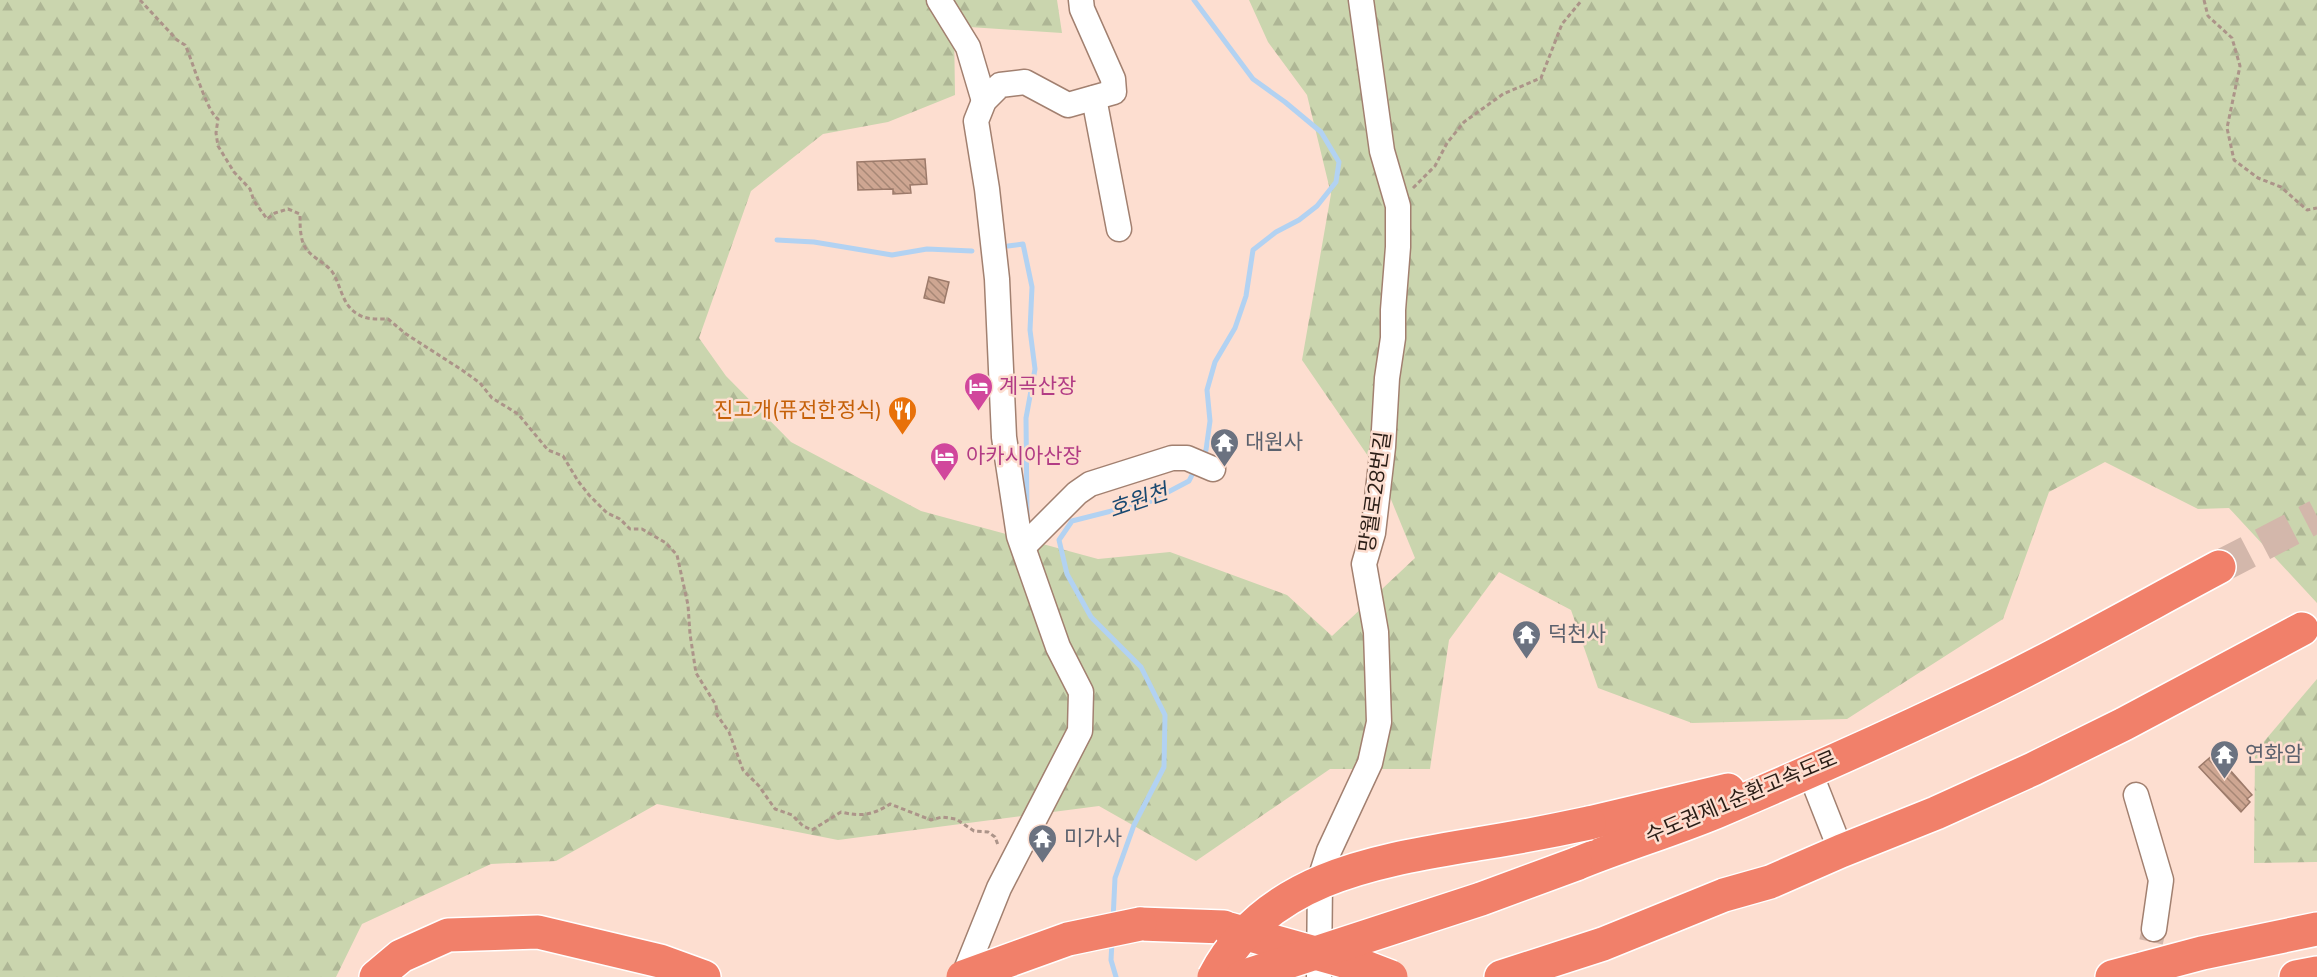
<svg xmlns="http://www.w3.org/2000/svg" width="2317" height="977" font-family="Mulish,'Noto Sans KR',sans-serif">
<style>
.forest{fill:url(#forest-firs)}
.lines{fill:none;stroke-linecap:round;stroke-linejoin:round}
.stream{stroke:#b2d2f2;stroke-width:5}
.building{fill:url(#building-back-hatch);stroke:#9c7a6a;stroke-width:1.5}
.minor-tunnel{stroke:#d3b7ab;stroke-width:24;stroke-dasharray:24 12;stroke-linecap:butt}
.highway-tunnel{stroke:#d3b7ab;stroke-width:33;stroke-dasharray:33 16;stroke-linecap:butt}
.minor-casing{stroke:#a28070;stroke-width:27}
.highway-casing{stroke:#fff;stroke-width:36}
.path{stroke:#ac9489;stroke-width:3;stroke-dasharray:4.5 3;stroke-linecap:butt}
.minor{stroke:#fff;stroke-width:24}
.highway{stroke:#f1806a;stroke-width:33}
.highway-bridge-casing{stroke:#fff;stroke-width:36;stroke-linecap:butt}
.highway-bridge{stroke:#f1806a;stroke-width:33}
.labels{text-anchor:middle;stroke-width:5;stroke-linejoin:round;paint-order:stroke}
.hotel-label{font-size:21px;fill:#b23c85;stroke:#fdded0;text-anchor:start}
.food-label{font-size:21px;fill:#c56008;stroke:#fdded0;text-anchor:end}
.worship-label{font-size:21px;fill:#5b616d;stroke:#fdded0;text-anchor:start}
.street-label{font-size:21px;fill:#2a1d16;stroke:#fdded0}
.water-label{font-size:22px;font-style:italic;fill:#184870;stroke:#fdded0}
</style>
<defs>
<pattern id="forest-firs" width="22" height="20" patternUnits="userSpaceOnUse" patternTransform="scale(1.5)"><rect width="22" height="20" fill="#cad5ae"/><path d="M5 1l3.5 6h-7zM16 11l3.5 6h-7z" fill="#aeb695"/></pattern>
<pattern id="building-back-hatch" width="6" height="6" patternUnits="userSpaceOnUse" patternTransform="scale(1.5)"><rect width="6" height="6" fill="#cea692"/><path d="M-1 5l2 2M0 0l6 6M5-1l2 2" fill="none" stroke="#a78776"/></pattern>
</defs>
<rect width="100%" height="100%" fill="#fdded0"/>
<g class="forest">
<path d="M0 0H1057L1062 33 954 26 955 95 888 122 823 134 751 191 699 338 726 376 791 442 921 511 1098 559 1170 552 1287 595 1332 636 1415 558 1381 475 1302 360 1331 194 1307 95 1268 42 1249 0H2317V603L2229 508 2198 509 2105 462 2049 492 2003 619 1847 719 1692 723 1598 688 1571 610 1499 572 1449 640 1430 769H1330L1196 861 1099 806 838 840 657 804 556 861 491 864 362 924 336 977H0Z"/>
<path d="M2317 679V862L2254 863 2255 752Z"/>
</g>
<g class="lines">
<g class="stream">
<path d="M1194 0 1253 79 1285 102 1321 132 1339 162 1336 182 1317 206 1299 220 1276 232 1253 250 1246 296 1235 328 1215 362 1207 390 1210 421 1206 450 1202 456"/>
<path d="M777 240 814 242 892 255 927 249 972 251"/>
<path d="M1008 246 1023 244 1032 287 1030 330 1035 369 1026 418 1027 516"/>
<path d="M1113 920 1115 878 1134 825 1164 767 1165 715 1141 667 1091 617 1067 574 1059 540 1072 521 1151 501 1189 481 1196 467"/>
<path d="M1112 941 1111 960 1116 977"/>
</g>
</g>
<g class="building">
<path d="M925 159 927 184 910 185 911 193 893 194V189L858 190 857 162Z"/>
<path d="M929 277 949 282 944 303 924 298Z"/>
<path d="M2215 753 2252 795 2247 799 2250 802 2241 812 2199 767Z"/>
</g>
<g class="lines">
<path class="minor-tunnel" d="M2143 977 2154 929"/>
<path class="highway-tunnel" d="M2219 567 2317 516"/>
<defs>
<g id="minor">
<path d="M939 0 968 47 984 101"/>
<path d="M1094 98 1119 229"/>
<path d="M1024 546 1077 493 1090 484 1172 458H1187L1213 469"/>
<path d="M1809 770 1841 851"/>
<path d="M2136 795 2161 880 2154 929"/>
<path d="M964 977 966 970 999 888 1080 731 1081 692 1058 647 1019 536 1004 437 997 279 987 189 976 121 984 101 1000 85 1025 82 1068 105 1114 92 1113 79 1082 9 1081 0"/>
<path d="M1319 977 1320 879 1329 851 1370 763 1379 722 1376 632 1364 564 1373 533 1383 447 1387 378 1393 338V310L1398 247V206L1382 151 1361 0"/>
</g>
<g id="highway">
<path d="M1589 823 1728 790"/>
<path d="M1576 864C1622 845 1670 831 1716 812 1796 778 1875 743 1953 706 2043 664 2131 614 2219 567"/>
<path d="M1140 924 1224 927"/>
<path d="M376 977 401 956 448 935 538 932 660 961 704 977"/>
<path d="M1501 977 1603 944 1724 895 1770 882 1841 851 1936 813 2033 769 2124 724 2302 629"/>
<path d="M2112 977 2202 953 2317 929"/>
<path d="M2296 977 2317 973"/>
</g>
</defs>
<use href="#minor" class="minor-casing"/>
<use href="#highway" class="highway-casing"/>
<g class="path">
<path d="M140 0 177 40 185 45C193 61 206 111 218 119L216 133 218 146 234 172 250 189 254 201 267 219 275 213 288 209 300 214C300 224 300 234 303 243 308 257 325 261 333 273 341 286 342 304 356 313 365 320 377 319 388 319L406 334 462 370 480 383 492 398 518 414 548 450 563 456 578 481 589 495 607 513 620 519 630 529H642L666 543 677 555 688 605 690 634 696 673 716 705 717 715 729 732 743 770 759 786 775 809 792 815 803 826 812 830 841 812C861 817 873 815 890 804L931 820 942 817 956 819 974 831 988 832 995 837 998 845"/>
<path d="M2204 0 2208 16 2232 38 2240 66 2227 128 2234 160 2258 178 2281 187 2307 210 2317 208"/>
<path d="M1413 188 1435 166 1447 143 1464 122 1503 94 1541 78 1562 24 1582 0"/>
</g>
<use href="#minor" class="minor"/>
<use href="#highway" class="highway"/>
<defs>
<g id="highway-bridge">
<path d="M1229 929 1365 967 1391 977"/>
<path d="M963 977 1068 939 1140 924"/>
<path d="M1214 977C1266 877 1377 861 1477 844 1515 838 1552 831 1589 823"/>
<path d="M1242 977 1481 899 1576 864"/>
</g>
</defs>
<use href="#highway-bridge" class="highway-bridge-casing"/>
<use href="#highway-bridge" class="highway-bridge"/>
</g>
<defs>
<symbol id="hotel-pin" viewBox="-11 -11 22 30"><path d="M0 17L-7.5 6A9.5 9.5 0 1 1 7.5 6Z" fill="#d1479c" stroke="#fdded0"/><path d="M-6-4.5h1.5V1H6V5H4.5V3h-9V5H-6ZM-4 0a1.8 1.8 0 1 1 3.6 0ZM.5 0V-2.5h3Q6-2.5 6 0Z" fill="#fff"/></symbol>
<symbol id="restaurant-pin" viewBox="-11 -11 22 30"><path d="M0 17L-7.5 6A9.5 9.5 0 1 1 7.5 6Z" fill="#e8710a" stroke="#fdded0"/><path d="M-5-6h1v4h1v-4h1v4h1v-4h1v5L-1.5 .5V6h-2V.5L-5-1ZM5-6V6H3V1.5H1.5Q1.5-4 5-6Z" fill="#fff"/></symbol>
<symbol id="temple-pin" viewBox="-11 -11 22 30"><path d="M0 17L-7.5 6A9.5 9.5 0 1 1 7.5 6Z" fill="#6b7280" stroke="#fdded0"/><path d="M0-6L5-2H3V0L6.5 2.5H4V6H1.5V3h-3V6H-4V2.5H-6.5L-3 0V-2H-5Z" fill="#fff"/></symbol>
</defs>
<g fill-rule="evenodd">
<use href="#hotel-pin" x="962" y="370" width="33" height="45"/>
<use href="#restaurant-pin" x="886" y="394" width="33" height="45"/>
<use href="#temple-pin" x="1208" y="426" width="33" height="45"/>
<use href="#hotel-pin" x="928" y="440" width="33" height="45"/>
<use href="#temple-pin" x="1510" y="618" width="33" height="45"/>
<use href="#temple-pin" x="2208" y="738" width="33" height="45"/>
<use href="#temple-pin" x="1026" y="822" width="33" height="45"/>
</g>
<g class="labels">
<g class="hotel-label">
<text x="999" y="393">계곡산장</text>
<text x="966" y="463">아카시아산장</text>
</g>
<g class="food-label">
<text x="882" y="417">진고개(퓨전한정식)</text>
</g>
<g class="worship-label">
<text x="1245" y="449">대원사</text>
<text x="1548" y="641">덕천사</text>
<text x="2245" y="761">연화암</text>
<text x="1064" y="845">미가사</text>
</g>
<g class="street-label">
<text transform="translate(1375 492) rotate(-82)" y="7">망월로28번길</text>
<text transform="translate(1741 797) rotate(-23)" y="7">수도권제1순환고속도로</text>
</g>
<g class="water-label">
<text transform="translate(1138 500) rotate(-19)" y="8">호원천</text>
</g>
</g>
</svg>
